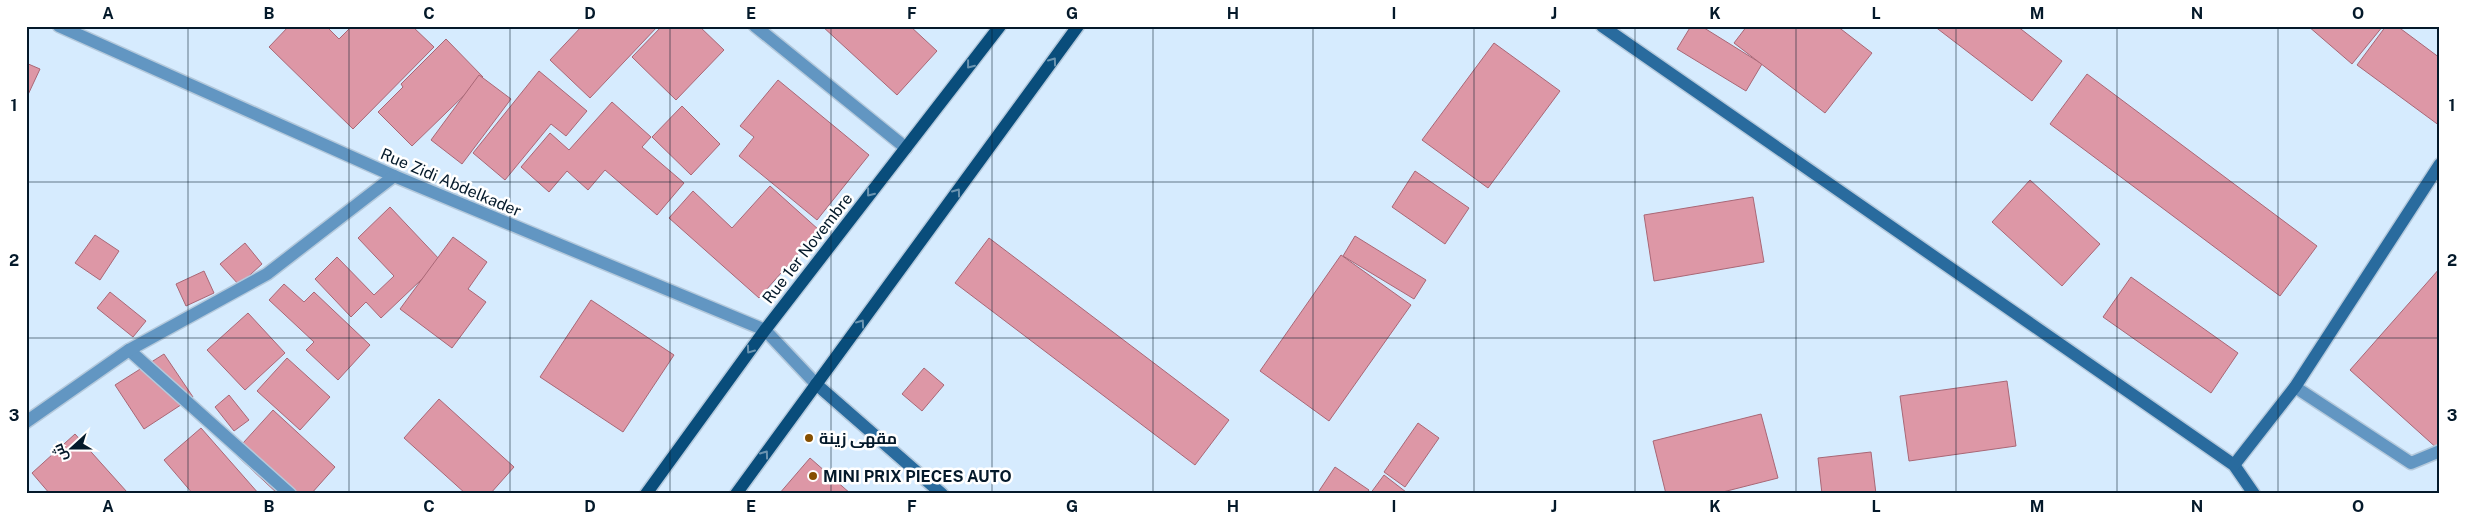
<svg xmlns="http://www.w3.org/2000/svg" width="2466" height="520" font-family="'Public Sans',Cairo,sans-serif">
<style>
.building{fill:#dd97a6;stroke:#a96776}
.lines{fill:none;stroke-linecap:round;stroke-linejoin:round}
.street-casing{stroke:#b4c9dc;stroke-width:15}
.secondary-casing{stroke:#b4c9dc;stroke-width:15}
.primary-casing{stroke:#b4c9dc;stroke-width:15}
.street{stroke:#6296c2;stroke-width:12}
.secondary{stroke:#296b9e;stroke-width:12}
.primary{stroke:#094d7b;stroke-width:12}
.oneway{stroke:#6b94b0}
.grid{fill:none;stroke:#04192a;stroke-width:1;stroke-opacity:0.55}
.poi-dot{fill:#864f00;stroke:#fff;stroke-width:2}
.labels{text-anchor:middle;stroke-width:5;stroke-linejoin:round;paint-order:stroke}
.street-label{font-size:16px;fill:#04192a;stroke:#fff}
.poi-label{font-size:16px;font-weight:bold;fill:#04192a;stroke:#fff;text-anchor:start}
.neatline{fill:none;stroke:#04192a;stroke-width:2}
.grid-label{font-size:16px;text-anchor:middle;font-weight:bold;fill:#04192a}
</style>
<rect width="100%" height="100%" fill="#d6ebfe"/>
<g class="building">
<path d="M289 26H326L339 39 352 26H412L434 47 353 129 269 47Z"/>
<path d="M582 26H658L590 98 550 60Z"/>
<path d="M662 26H699L724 50 676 100 632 57Z"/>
<path d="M822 26H910L937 51 897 95Z"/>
<path d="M1691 26H1701L1762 64 1746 91 1677 49Z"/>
<path d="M1747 26H1837L1872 53 1825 113 1734 43Z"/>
<path d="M1934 26H2017L2062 61 2032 101Z"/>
<path d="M2308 26H2383L2352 64Z"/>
<path d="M2386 26H2397L2440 58V126L2357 65Z"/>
<path d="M446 39 483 77 412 146 378 112 403 87 401 84Z"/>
<path d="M1494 43 1560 91 1488 188 1422 140Z"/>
<path d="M26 63 40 69 26 99Z"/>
<path d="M539 71 587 111 566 136 551 124 505 180 473 153Z"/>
<path d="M2087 74 2317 246 2280 296 2050 124Z"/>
<path d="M479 75 511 99 462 164 431 140Z"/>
<path d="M778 80 869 155 817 220 739 156 754 137 740 126Z"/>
<path d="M612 102 651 137 642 147 684 183 657 215 605 170 588 190 567 171 549 192 521 167 550 133 569 150Z"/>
<path d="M682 106 720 144 691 175 652 137Z"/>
<path d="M1415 171 1469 208 1445 244 1392 207Z"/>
<path d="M2030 180 2100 244 2062 286 1992 222Z"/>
<path d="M770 186 819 230 759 298 669 218 693 191 732 228Z"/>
<path d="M1753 197 1764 262 1654 281 1644 215Z"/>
<path d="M390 207 441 261 381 318 366 302 351 317 315 279 337 257 374 295 394 276 358 238Z"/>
<path d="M95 235 119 251 100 280 75 263Z"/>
<path d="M1355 236 1426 280 1414 299 1343 256Z"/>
<path d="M453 237 487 262 468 289 486 302 452 348 400 309Z"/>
<path d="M989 238 1229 420 1195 465 955 283Z"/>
<path d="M245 243 262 264 239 285 220 264Z"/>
<path d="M1341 255 1411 305 1329 421 1260 371Z"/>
<path d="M2440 268V451L2350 370Z"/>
<path d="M204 271 214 293 186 306 176 284Z"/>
<path d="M2131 277 2238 353 2211 393 2103 317Z"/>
<path d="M284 284 304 302 314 292 370 345 338 380 306 350 314 342 269 300Z"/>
<path d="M110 292 146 321 133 337 97 308Z"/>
<path d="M591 300 674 355 623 432 540 377Z"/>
<path d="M248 313 285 353 245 390 207 350Z"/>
<path d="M164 354 193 397 144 429 115 385Z"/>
<path d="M287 358 330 397 300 430 257 391Z"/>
<path d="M924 368 944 385 922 411 902 394Z"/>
<path d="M2007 381 2016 446 1909 461 1900 396Z"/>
<path d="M229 395 249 420 234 431 215 407Z"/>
<path d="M439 399 514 467 490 494H466L404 438Z"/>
<path d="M273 410 335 467 311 494H278L234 453Z"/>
<path d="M1761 414 1778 478 1715 494H1666L1653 441Z"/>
<path d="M1418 423 1439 438 1405 487 1384 472Z"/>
<path d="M201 428 259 494H193L164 460Z"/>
<path d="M75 434 127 492 125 494H50L32 473Z"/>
<path d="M1871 452 1876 494H1822L1818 458Z"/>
<path d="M810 458 851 494H779Z"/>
<path d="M1335 467 1369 490 1366 494H1317Z"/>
<path d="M1384 475 1406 492 1404 494H1370Z"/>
</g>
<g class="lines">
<defs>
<g id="street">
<path d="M59 26 394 176 765 330 816 384"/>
<path d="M755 26 906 148"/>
<path d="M129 350 290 494"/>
<path d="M2295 387 2411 463 2440 451"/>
<path d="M26 422 129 350 267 274 394 176"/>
</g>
<g id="secondary">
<path d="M1602 26 2234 465 2254 494"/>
<path d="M816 384 942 494"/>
<path d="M2234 465 2295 387 2440 164"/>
</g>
<g id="primary">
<path d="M646 494 765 330 1000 26"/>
<path d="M736 494 1078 26"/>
</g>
</defs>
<use href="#street" class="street-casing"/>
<use href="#secondary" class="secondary-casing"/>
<use href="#primary" class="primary-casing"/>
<use href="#street" class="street"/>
<use href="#secondary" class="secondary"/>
<use href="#primary" class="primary"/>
</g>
<defs><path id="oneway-chevron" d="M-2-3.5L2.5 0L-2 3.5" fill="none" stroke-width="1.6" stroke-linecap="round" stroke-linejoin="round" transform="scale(1.25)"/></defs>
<g class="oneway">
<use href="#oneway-chevron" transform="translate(1053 61) rotate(-54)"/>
<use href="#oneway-chevron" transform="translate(970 65) rotate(128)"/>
<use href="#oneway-chevron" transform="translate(957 192) rotate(-54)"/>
<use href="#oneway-chevron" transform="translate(870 193) rotate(128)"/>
<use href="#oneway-chevron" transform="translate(861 323) rotate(-54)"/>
<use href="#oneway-chevron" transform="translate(750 350) rotate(126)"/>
<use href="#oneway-chevron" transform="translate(765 454) rotate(-54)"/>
</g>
<path class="grid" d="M188 26V494M349 26V494M510 26V494M670 26V494M831 26V494M992 26V494M1153 26V494M1313 26V494M1474 26V494M1635 26V494M1796 26V494M1956 26V494M2117 26V494M2278 26V494M26 182H2440M26 338H2440"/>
<g class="poi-dot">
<circle cx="809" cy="438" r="5"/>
<circle cx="813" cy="476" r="5"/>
</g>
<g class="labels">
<g class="street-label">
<text transform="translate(451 182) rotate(23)" y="6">Rue Zidi Abdelkader</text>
<text transform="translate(807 248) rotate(-52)" y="6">Rue 1er Novembre</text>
</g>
<g class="poi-label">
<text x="819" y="444">مقهى زينة</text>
<text x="823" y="482">MINI PRIX PIECES AUTO</text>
</g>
</g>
<rect width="2466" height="520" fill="none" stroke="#ffffff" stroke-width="55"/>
<g transform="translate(72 448) rotate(249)" stroke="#ffffff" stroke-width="4" paint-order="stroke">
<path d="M0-4L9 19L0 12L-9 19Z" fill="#04192a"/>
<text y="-8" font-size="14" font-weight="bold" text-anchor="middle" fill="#04192a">ش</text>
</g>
<rect x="28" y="28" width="2410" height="464" class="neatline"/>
<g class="grid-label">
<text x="108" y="19">A</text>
<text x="269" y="19">B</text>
<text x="429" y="19">C</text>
<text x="590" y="19">D</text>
<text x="751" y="19">E</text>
<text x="912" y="19">F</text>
<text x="1072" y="19">G</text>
<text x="1233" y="19">H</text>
<text x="1394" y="19">I</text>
<text x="1554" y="19">J</text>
<text x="1715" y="19">K</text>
<text x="1876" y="19">L</text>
<text x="2037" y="19">M</text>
<text x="2197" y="19">N</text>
<text x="2358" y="19">O</text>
<text x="14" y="111">1</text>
<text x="2452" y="111">1</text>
<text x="14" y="266">2</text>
<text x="2452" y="266">2</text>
<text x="14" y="421">3</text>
<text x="2452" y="421">3</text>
<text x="108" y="512">A</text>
<text x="269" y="512">B</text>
<text x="429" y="512">C</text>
<text x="590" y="512">D</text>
<text x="751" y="512">E</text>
<text x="912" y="512">F</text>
<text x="1072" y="512">G</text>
<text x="1233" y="512">H</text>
<text x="1394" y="512">I</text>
<text x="1554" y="512">J</text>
<text x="1715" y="512">K</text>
<text x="1876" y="512">L</text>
<text x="2037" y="512">M</text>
<text x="2197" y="512">N</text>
<text x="2358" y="512">O</text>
</g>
</svg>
